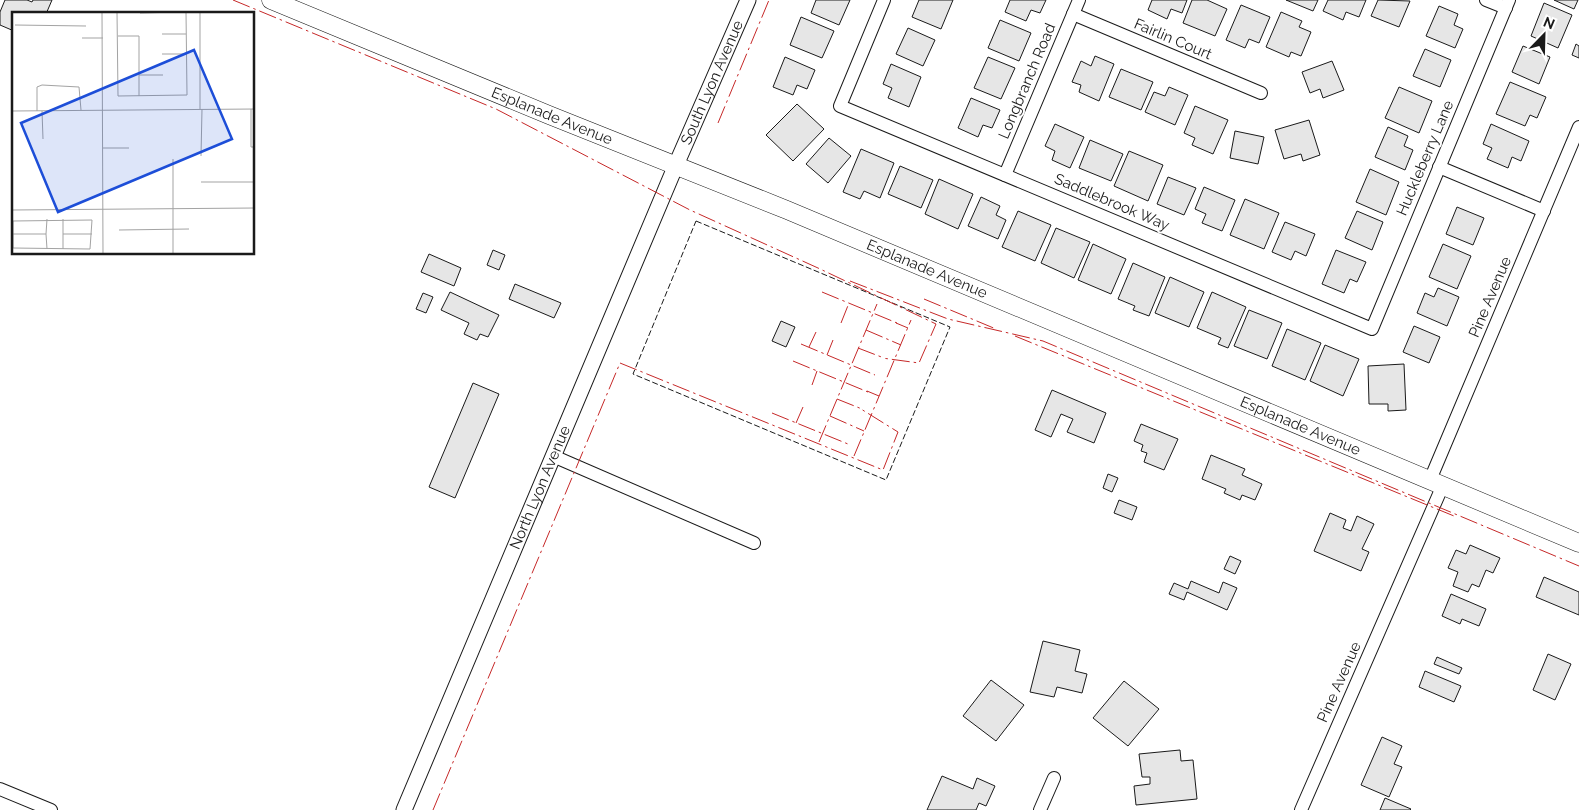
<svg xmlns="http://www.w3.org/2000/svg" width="1579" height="810" font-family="Raleway,sans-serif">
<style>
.building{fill:#e6e6e6;stroke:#1a1a1a}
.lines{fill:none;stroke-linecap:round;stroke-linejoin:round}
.minor-casing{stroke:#1a1a1a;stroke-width:14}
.tertiary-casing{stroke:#1a1a1a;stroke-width:17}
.secondary-casing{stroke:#1a1a1a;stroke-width:19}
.minor{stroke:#fff;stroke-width:12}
.tertiary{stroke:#fff;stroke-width:15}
.secondary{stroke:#fff;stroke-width:18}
.fence{stroke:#1a1a1a;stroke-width:1;stroke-dasharray:6 2.5;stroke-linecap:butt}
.power{stroke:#c62828;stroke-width:1;stroke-dasharray:18 4 2.5 4;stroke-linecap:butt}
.labels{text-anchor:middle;stroke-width:4;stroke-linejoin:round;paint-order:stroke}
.street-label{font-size:15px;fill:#1a1a1a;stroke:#fff}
.inset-road{fill:none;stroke:#a3a3a3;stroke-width:1}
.view{fill:#1d4ed8;fill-opacity:0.15;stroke:#1d4ed8;stroke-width:2.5}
.inset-edge{fill:none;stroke:#1a1a1a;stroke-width:2.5}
</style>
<rect width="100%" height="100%" fill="#fff"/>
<g class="building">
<path d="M5 0H27L32 2 33 0H52L46 14H14V31L0 25V12Z"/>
<path d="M816 0H850L839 25 811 13Z"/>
<path d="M919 0H953L941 29 912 17Z"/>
<path d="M1010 0H1046L1040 13 1031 10 1026 21 1005 12Z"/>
<path d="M1152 0H1187L1182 13 1171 9 1167 19 1148 10Z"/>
<path d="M1192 0H1207L1227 9 1215 36 1183 23Z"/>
<path d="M1286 0H1318L1313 11Z"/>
<path d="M1328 0H1366L1359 17 1346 12 1343 20 1323 11Z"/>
<path d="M1378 0 1410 1 1399 27 1371 16Z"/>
<path d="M1554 0H1578L1574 9Z"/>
<path d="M1544 3 1572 15 1558 48 1531 36Z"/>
<path d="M1241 5 1270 17 1259 43 1249 39 1245 48 1226 40Z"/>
<path d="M1439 6 1458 14 1454 25 1463 29 1455 48 1426 36Z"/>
<path d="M1281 12 1302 21 1299 27 1311 32 1301 56 1291 52 1289 57 1266 47Z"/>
<path d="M801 17 834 31 822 58 790 45Z"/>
<path d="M1000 20 1031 33 1019 61 988 48Z"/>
<path d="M908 28 935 40 923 66 896 54Z"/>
<path d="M1576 44 1579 46V58L1572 55Z"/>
<path d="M1523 46 1550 57 1539 84 1512 72Z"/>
<path d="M1425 49 1451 60 1440 87 1413 76Z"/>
<path d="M1095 56 1114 64 1099 101 1079 92 1081 85 1072 82 1081 61 1091 66Z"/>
<path d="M785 57 815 70 807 89 797 85 793 95 773 87Z"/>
<path d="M988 57 1015 68 1001 99 974 88Z"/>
<path d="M1332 61 1344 90 1323 98 1320 89 1310 93 1302 72Z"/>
<path d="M891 64 921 77 909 107 888 98 892 88 883 84Z"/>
<path d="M1121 69 1153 82 1141 110 1109 97Z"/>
<path d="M1510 82 1546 97 1537 118 1530 115 1525 126 1496 114Z"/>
<path d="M1169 87 1188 95 1175 125 1145 112 1154 92 1165 96Z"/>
<path d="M1399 87 1432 101 1419 133 1385 118Z"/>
<path d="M971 98 1000 110 992 128 983 125 978 137 958 128Z"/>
<path d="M797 104 824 129 793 161 766 135Z"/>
<path d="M1195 106 1228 120 1213 154 1192 145 1195 138 1184 133Z"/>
<path d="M1309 120 1320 155 1303 161 1301 154 1284 159 1275 130Z"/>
<path d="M1055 124 1084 137 1070 168 1052 160 1055 151 1045 146Z"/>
<path d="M1491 124 1529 141 1521 161 1512 157 1508 168 1487 159 1492 148 1483 144Z"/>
<path d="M1388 127 1408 136 1404 146 1413 150 1405 170 1375 157Z"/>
<path d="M1235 131 1264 137 1258 164 1230 158Z"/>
<path d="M829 138 851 156 828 183 806 164Z"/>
<path d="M1090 140 1123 154 1111 181 1079 168Z"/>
<path d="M861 149 894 163 880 198 864 191 860 199 843 192Z"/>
<path d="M1129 151 1163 165 1148 201 1114 186Z"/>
<path d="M900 166 933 180 921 208 888 194Z"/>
<path d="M1370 169 1399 182 1386 215 1356 202Z"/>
<path d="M1168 177 1196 188 1184 215 1157 204Z"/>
<path d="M939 179 973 194 958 229 925 214Z"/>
<path d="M1204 187 1235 200 1222 231 1202 223 1206 214 1195 209Z"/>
<path d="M981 197 1000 206 996 215 1006 220 998 239 968 226Z"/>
<path d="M1245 199 1279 213 1264 249 1230 235Z"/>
<path d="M1457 207 1484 218 1473 245 1446 234Z"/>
<path d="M1018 211 1051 225 1035 261 1002 247Z"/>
<path d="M1357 211 1383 222 1372 250 1345 238Z"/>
<path d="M1285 222 1315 234 1306 256 1295 251 1291 260 1272 252Z"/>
<path d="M1056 228 1090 242 1074 278 1041 263Z"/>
<path d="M1093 244 1126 259 1111 294 1078 280Z"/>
<path d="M1443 244 1471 256 1457 289 1429 277Z"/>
<path d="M493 250 505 255 499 270 487 265Z"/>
<path d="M1336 250 1366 262 1357 282 1350 279 1344 293 1322 284Z"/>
<path d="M429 254 461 268 454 286 421 272Z"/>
<path d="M1133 263 1165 277 1149 316 1133 310 1135 306 1118 299Z"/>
<path d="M1170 277 1204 292 1189 327 1155 313Z"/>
<path d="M515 284 561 303 554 318 509 299Z"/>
<path d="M1438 288 1459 297 1447 326 1417 313 1425 293 1434 297Z"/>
<path d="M450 292 499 315 488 337 480 334 477 340 464 334 469 323 441 310Z"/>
<path d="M1212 292 1246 307 1228 348 1218 344 1221 338 1197 328Z"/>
<path d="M423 293 433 297 426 313 416 309Z"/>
<path d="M1249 310 1282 323 1267 359 1234 346Z"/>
<path d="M781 321 795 327 786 347 772 341Z"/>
<path d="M1414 326 1440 337 1429 363 1403 352Z"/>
<path d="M1287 329 1321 343 1305 380 1272 366Z"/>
<path d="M1325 345 1359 359 1343 396 1310 381Z"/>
<path d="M1404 364 1406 410 1388 411V404H1369L1368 366Z"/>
<path d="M473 383 499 394 455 498 429 487Z"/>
<path d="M1052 390 1106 413 1094 443 1067 432 1073 419 1061 414 1051 437 1035 430Z"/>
<path d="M1141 424 1178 439 1164 470 1144 462 1147 453 1141 451 1143 445 1134 441Z"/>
<path d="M1211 455 1245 469 1242 475 1262 484 1255 500 1242 495 1240 500 1224 493 1226 489 1202 479Z"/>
<path d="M1108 474 1118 478 1112 492 1103 488Z"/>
<path d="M1119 500 1137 507 1132 520 1114 513Z"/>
<path d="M1330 513 1346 520 1343 528 1351 531 1357 516 1374 524 1362 549 1369 552 1361 571 1314 551Z"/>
<path d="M1470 545 1500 558 1493 573 1486 570 1479 587 1472 584 1468 592 1453 586 1458 572 1448 568 1456 550 1466 554Z"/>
<path d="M1230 556 1241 561 1235 574 1224 569Z"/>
<path d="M1544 577 1579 592V615L1536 597Z"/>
<path d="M1191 581 1219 593 1223 582 1237 588 1227 610 1187 592 1184 600 1169 594 1174 583 1188 589Z"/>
<path d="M1451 594 1486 609 1479 626 1462 619 1460 624 1442 616Z"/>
<path d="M1043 641 1080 650 1075 671 1087 674 1082 693 1057 687 1054 697 1030 692Z"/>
<path d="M1548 654 1571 664 1555 700 1533 690Z"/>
<path d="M1437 657 1462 668 1459 674 1434 664Z"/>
<path d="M1425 671 1461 686 1454 702 1419 687Z"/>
<path d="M991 680 1024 705 996 741 963 716Z"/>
<path d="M1124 681 1159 709 1128 746 1093 718Z"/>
<path d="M1382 737 1402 746 1394 764 1402 767 1389 797 1361 785Z"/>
<path d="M1180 750 1181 761 1193 760 1197 799 1136 805 1134 786 1150 784V777H1142L1139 754Z"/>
<path d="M942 776 973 789 977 778 995 786 986 806 979 803 976 810H927Z"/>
<path d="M1385 798 1411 809 1410 810H1380Z"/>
</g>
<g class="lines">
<defs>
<g id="minor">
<path d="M884 0 840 106 1372 329 1509 0"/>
<path d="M1486 0 1506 8"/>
<path d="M1073 14 1261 93"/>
<path d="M1439 167 1544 211"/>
<path d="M1005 175 1079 0"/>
<path d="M553 456 754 543"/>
<path d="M1430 480 1579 127"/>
<path d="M0 789 51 810"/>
<path d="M1040 810 1054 778"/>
<path d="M1301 810 1443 485"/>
</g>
<g id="tertiary">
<path id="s1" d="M404 810 676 165 748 0"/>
</g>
<g id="secondary">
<path id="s2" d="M271 0 549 115 787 210 1579 543"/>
</g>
</defs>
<use href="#minor" class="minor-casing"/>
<use href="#tertiary" class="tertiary-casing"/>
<use href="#secondary" class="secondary-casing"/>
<use href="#minor" class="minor"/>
<use href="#tertiary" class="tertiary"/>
<use href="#secondary" class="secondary"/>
<path class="fence" d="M696 221 950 327 886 480 633 374Z"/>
<g class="power">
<path d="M233 0 496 109 690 210 818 268 936 324 919 363 882 358"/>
<path d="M718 123 769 0"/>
<path d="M850 281 948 319 1043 341 1579 566"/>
<path d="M822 292 897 323"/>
<path d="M924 299 996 329"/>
<path d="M841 323 849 303"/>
<path d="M896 323 908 328"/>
<path d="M866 330 901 345"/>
<path d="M1015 336 1454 516"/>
<path d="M801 344 875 375"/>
<path d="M809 347 816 332"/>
<path d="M858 348 884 358"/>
<path d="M827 355 833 340"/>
<path d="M793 361 868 392"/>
<path d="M812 385 817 371"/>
<path d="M867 391 879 396"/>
<path d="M837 399 862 409"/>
<path d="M772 413 848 444"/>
<path d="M830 416 864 431"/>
<path d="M796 423 803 407"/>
<path d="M819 442 877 304"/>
<path d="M854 456 911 320"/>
<path d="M433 810 620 363 883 470 898 432 861 409"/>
</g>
</g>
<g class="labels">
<g class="street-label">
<text transform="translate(1173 39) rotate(23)" y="5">Fairlin Court</text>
<text transform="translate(1027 81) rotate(-67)" y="5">Longbranch Road</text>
<text dy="5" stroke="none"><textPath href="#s1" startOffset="790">South Lyon Avenue</textPath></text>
<text dy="5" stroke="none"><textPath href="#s2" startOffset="304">Esplanade Avenue</textPath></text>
<text transform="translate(1425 158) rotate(-67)" y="5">Huckleberry Lane</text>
<text transform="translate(1112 202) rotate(23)" y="5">Saddlebrook Way</text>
<text dy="5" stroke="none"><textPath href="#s2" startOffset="709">Esplanade Avenue</textPath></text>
<text transform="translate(1490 297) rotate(-67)" y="5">Pine Avenue</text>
<text dy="5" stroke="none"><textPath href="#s2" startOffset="1114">Esplanade Avenue</textPath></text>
<text dy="5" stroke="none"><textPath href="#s1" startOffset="350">North Lyon Avenue</textPath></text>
<text transform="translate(1339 682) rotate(-66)" y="5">Pine Avenue</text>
</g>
</g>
<g transform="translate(12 12)">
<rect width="242" height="242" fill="#fff"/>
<path class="inset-road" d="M90 0 91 242M105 0 106 84 175 83 174 0M188 0V97M128 1 166 0M3 13 74 14M150 22H174M106 24H127V84M70 26H91M150 42H174M127 63H151M239 97V135H243M0 99 243 97M25 99V75L30 73 67 75 69 98M30 99 31 127M91 136H117M189 144 190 97M161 147V242M189 170H243M0 198 243 196M51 207V237M80 208 78 237 1 236V209ZM107 218 177 217M1 222H34L35 207M34 222 35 237M51 222H80"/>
<path class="view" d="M182 38 220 127 46 200 9 111Z"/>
<rect width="242" height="242" class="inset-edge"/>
</g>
<g transform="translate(1544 35) rotate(23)" stroke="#ffffff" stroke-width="4" paint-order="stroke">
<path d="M0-4L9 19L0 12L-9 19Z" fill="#1a1a1a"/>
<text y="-8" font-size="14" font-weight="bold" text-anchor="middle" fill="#1a1a1a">N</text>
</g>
</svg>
